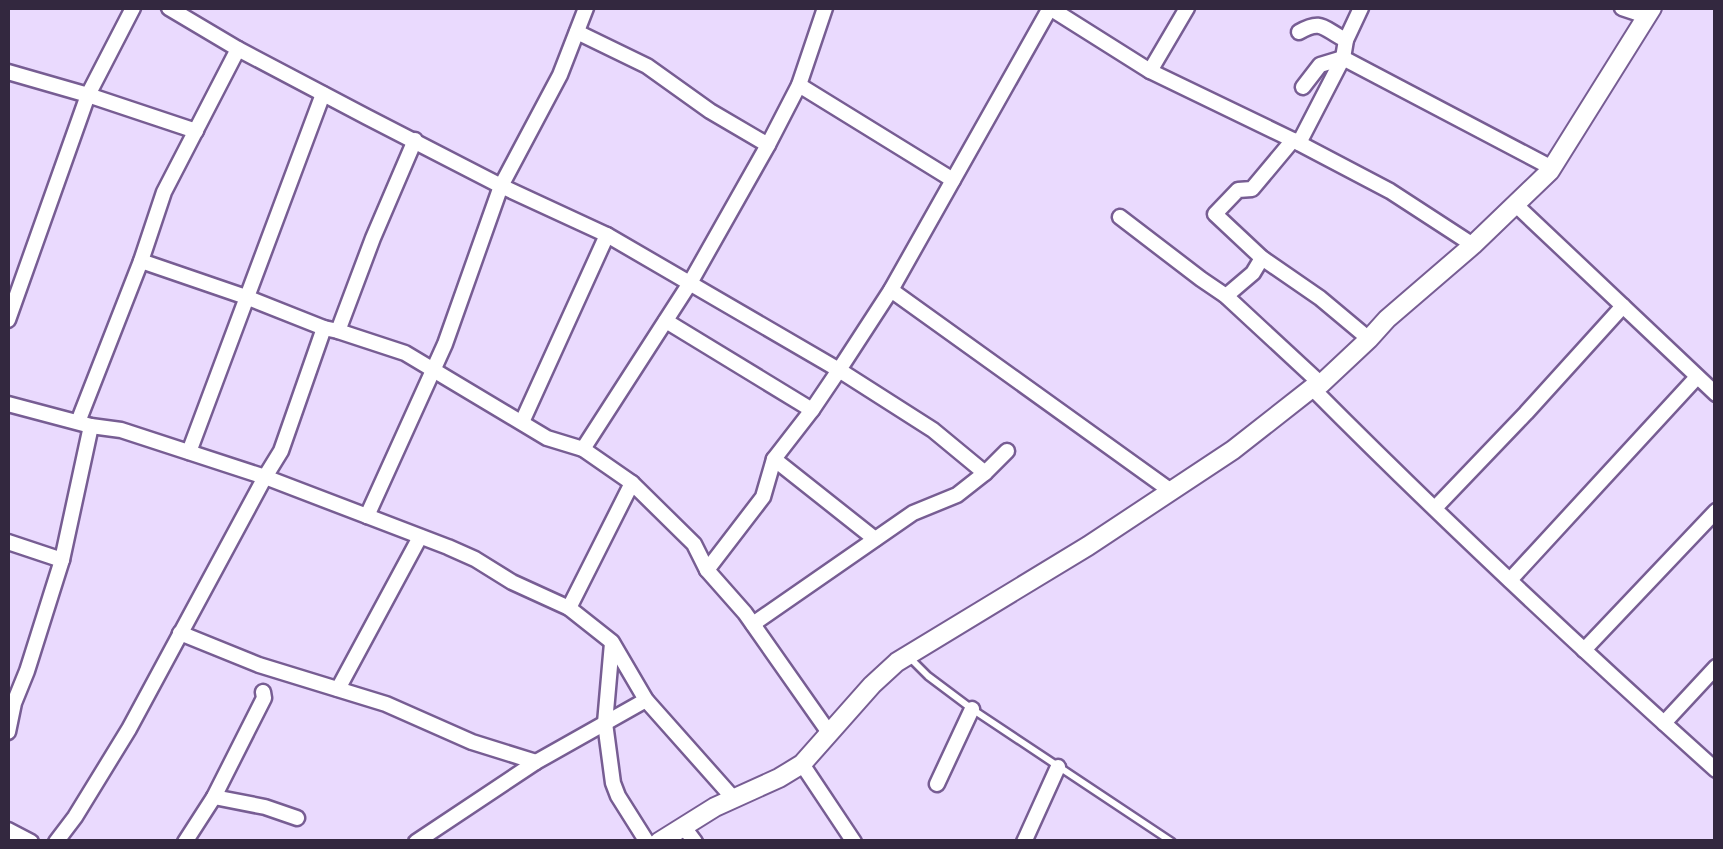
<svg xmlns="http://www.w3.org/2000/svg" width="1723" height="849" font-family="Poppins,sans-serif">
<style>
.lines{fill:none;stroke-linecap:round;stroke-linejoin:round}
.service-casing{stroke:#775d93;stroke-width:11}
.minor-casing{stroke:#775d93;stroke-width:19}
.tertiary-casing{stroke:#775d93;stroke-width:22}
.service{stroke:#fff;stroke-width:6}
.minor{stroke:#fff;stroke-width:14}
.tertiary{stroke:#fff;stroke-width:18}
</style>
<rect width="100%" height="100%" fill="#eadafe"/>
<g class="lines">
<defs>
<path id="service" d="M911 659 928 676 972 709 1172 842"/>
<g id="minor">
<path d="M169 8 238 49 367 117 501 186 607 235 839 370 812 410 774 459 763 497 707 570"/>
<path d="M1050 8 1150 71 1293 140 1390 191 1473 245"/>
<path d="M1622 8 1646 16"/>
<path d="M577 32 647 66 710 111 768 145"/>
<path d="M1299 32C1323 18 1324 30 1346 40"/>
<path d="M1150 71 1187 8"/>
<path d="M8 72 88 95 196 131"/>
<path d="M799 85 953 180"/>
<path d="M1303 87 1320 65 1343 58 1552 168"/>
<path d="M1293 140 1252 189 1238 190 1215 214 1262 258 1320 298 1369 339"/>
<path d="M1299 143 1343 58 1346 40 1361 8"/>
<path d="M1516 205 1716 394"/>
<path d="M1120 217 1201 279 1226 296 1321 384"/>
<path d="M141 261 246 297 324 328 338 331 405 353 547 438 583 449 632 483 694 544 707 570 745 613 830 734"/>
<path d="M891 290 1171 491"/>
<path d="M1226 296 1253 273 1262 258"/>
<path d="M8 320 88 95 133 8"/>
<path d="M666 321 812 410"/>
<path d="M338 331 373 238 415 140"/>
<path d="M1312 388C1442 519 1578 646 1716 770"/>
<path d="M8 404 91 426 121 430 265 477 448 547 475 559 512 582 569 608 612 642 646 700 734 799"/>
<path d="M78 422 141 261 164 192 238 49"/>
<path d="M522 422 607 235"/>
<path d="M583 449 690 283 768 145 799 85 825 8"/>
<path d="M189 452 323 94"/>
<path d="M774 459 875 539"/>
<path d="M985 473 933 430 839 370 891 290 1050 8"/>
<path d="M1435 508 1526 413 1623 306"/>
<path d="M367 516 445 344 501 186 560 75 586 8"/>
<path d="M8 542 62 560"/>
<path d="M1510 580 1697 377"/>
<path d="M569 608 632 483"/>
<path d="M753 624 913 513 957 495 985 473 1007 451"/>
<path d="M180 633 259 665 386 704 472 742 536 762"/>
<path d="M612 643 605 723 613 783 618 796 647 842"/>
<path d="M1584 650 1716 511"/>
<path d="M338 689 420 537"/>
<path d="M1664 723 1716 667"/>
<path d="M8 732 14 703 27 671 62 560 91 426"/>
<path d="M802 764 854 842"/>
<path d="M937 784 972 709"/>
<path d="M214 797 265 807 297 818"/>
<path d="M683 826 695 842"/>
<path d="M8 830 31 842"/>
<path d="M56 842 75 817 129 729 265 477 281 451 324 328"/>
<path d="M185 842 214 797 264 698 263 692"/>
<path d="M416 842 536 762 646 700"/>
<path d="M1024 842 1058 767"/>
</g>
<path id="tertiary" d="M659 842 715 807 779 778 802 764 872 685 897 662 1088 546 1233 450 1312 388 1321 384 1369 339 1387 319 1473 245 1550 171 1652 8"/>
</defs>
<use href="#service" class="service-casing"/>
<use href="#minor" class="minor-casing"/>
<use href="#tertiary" class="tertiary-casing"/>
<use href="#service" class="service"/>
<use href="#minor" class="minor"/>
<use href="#tertiary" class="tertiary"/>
</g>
<rect width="1723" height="849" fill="none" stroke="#33283f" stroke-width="20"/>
</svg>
